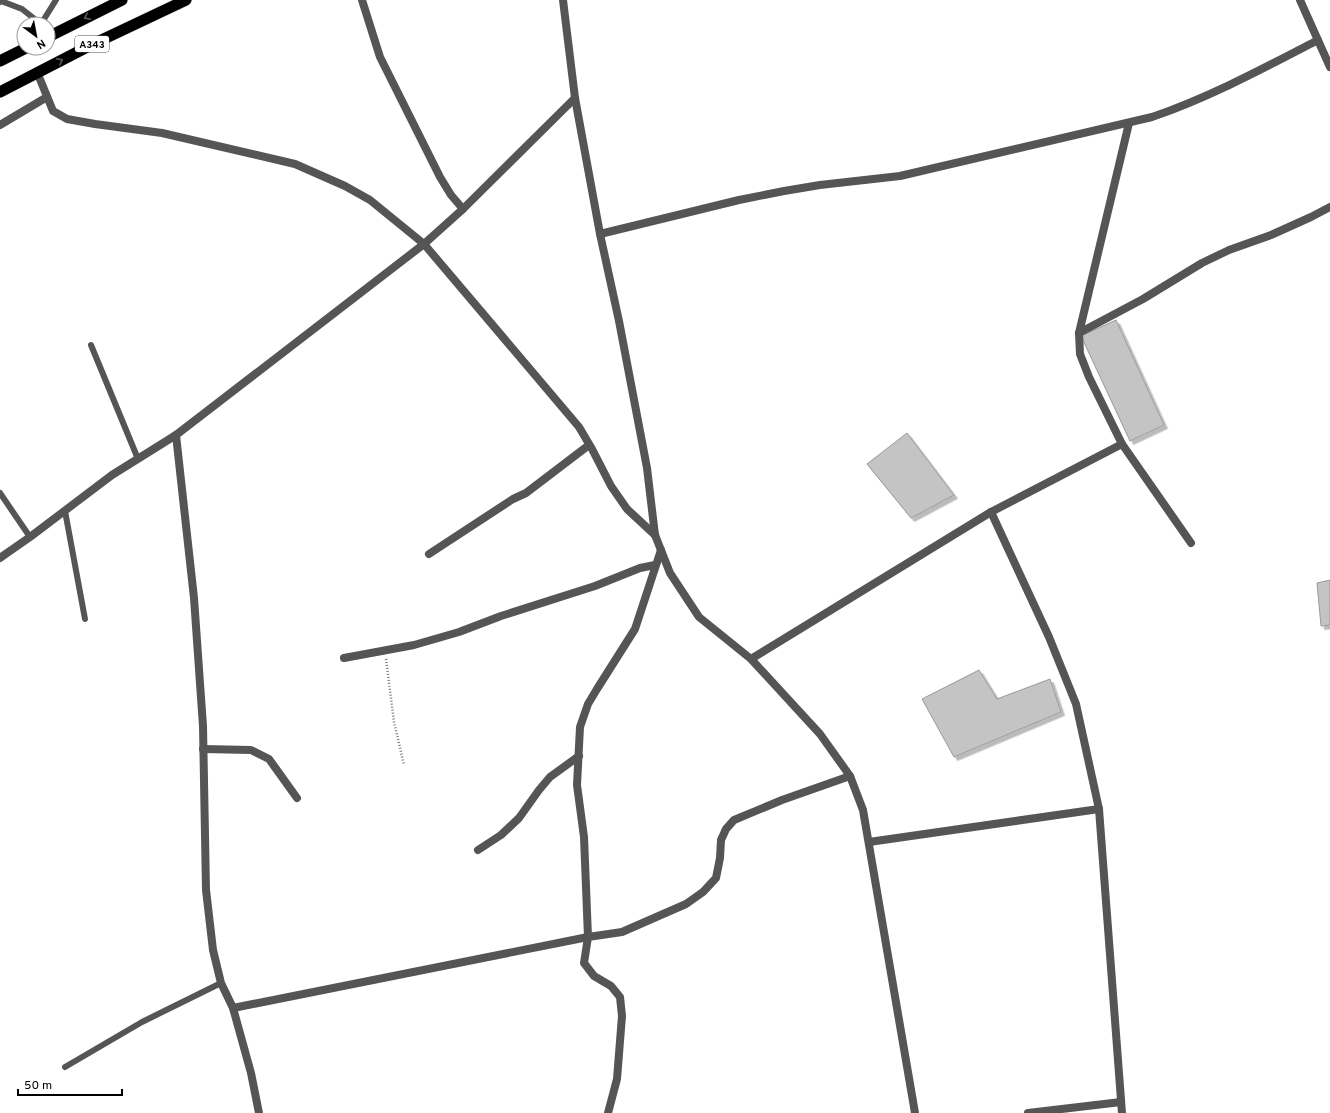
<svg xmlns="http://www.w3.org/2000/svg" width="1330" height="1113" font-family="Overpass,sans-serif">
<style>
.building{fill:#c4c4c4;stroke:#999;filter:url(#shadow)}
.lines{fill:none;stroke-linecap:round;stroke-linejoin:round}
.trunk-casing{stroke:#dbdbdb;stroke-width:12}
.path{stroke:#777;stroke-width:2.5;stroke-dasharray:1 2;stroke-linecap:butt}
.service{stroke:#555;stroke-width:6}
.minor{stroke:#555;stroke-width:8}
.trunk{stroke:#000;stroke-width:11}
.oneway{stroke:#595959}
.labels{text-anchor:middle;stroke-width:3;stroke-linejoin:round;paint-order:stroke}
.shield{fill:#fff;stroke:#4c4c4c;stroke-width:1}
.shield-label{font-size:10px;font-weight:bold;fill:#000}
</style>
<defs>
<filter id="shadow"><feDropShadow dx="3.5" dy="3.5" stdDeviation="0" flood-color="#0004"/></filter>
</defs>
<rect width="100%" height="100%" fill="#fff"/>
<g class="building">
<path d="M1116 320 1164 425 1130 441 1081 336Z"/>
<path d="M907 433 954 495 911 518 867 464Z"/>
<path d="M1330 580V625L1321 626 1317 583Z"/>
<path d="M979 670 997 699 1050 679 1061 712 954 757 922 699Z"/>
</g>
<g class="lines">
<defs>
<g id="trunk">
<path d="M48 37 122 0"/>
<path d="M0 61 26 48"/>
<path d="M0 92 91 45 186 0"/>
</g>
</defs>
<use href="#trunk" class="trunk-casing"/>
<path class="path" d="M386 659 394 722 404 765"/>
<g class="service">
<path d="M0 2 1 1 22 9 41 24"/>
<path d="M41 24 56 0"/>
<path d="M91 345 138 459"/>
<path d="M0 493 30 537"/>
<path d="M65 511 85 619"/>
<path d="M65 1067 142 1022 221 983"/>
</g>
<g class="minor">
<path d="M362 0 380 57 440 177 451 195 463 209"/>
<path d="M563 0 575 98 600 234 619 321 647 468 655 535 670 573 699 617 751 659 820 734 850 776 863 810 915 1113"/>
<path d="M1300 0 1330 67"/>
<path d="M37 72 53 111 67 119 95 124 162 133 295 164 345 186 370 200 424 244 579 427 592 449 611 486 627 509 655 535"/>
<path d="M1129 123 1079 333 1080 354 1089 377 1122 444 1191 543"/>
<path d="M0 125 47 97"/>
<path d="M600 234 739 200 784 191 820 185 900 176 1152 117C1210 97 1264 68 1318 40"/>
<path d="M1079 333 1143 299 1202 263 1229 250 1271 235 1311 217 1330 207"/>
<path d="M176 435 194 598 203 726 206 890 213 950 221 983 233 1008 251 1073 259 1113"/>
<path d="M991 512 1049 637 1076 704 1099 809 1122 1113"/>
<path d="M429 554 513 499 526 493 589 445"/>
<path d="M0 558 30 537 112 475 176 435 424 244 463 209 575 98"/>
<path d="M344 658 414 645 459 632 501 616 595 586 640 568 655 565"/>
<path d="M751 659 991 512 1122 444"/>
<path d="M203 749 251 750 269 759 297 798"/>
<path d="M869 842 1099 809"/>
<path d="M478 850 501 835 519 818 539 790 550 777 579 756"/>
<path d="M233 1008 588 937 622 932 686 904 703 892 716 878 720 858 721 840 726 829 734 820 782 800 850 776"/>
<path d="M608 1113 617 1079 622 1016 620 997 611 986 594 976 584 963 588 937 584 837 577 785 580 727 588 704 597 689 635 629 661 550"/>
<path d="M1028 1113 1121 1102"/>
</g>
<use href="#trunk" class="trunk"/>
</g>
<defs><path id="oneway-chevron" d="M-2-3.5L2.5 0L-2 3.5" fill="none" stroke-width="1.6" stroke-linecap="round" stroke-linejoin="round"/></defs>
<g class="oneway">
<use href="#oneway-chevron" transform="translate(87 17) rotate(153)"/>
<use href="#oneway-chevron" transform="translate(60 61) rotate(-27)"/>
</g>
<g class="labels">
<rect class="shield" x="75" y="36" width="34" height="16" rx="3"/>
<g class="shield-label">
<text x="92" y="48">A343</text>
</g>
</g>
<g transform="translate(36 36) rotate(148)"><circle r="19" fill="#ffffff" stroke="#999999"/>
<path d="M0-3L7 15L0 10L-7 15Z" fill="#000000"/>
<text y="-6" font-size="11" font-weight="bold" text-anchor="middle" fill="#000000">N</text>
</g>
<path d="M18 1089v6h104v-6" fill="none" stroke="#000000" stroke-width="2"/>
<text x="24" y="1089" font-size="12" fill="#000000" stroke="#ffffff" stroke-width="3" paint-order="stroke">50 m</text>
</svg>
